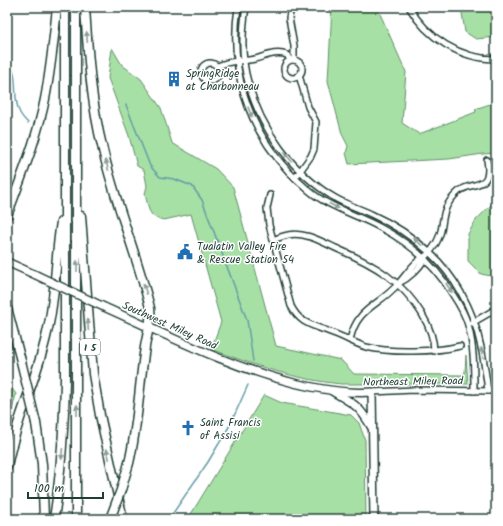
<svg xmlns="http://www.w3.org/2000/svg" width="503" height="526" font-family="Kalam,sans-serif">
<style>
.green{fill:#a7e0a5;stroke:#638e6c}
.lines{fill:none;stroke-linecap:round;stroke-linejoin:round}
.stream{stroke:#639ca5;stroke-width:1.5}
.minor-casing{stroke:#1f3d34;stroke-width:8}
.major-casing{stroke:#1f3d34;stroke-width:10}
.highway-casing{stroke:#1f3d34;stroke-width:11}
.minor{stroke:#fff;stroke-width:5}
.major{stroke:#fff;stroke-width:7}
.highway{stroke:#fff;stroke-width:8}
.major-bridge-casing{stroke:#1f3d34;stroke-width:10;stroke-linecap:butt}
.highway-bridge-casing{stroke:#1f3d34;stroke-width:11;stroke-linecap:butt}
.major-bridge{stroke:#fff;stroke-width:7}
.highway-bridge{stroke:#fff;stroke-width:8}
.oneway{fill:#8f9e9a}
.labels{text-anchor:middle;stroke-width:3;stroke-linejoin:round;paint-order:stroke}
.shield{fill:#fff;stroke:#627771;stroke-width:1}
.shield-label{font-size:10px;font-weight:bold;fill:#1f3d34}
.poi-label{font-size:11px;fill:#1f3d34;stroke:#fff;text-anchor:start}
.street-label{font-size:11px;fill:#1f3d34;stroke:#fff}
</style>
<rect width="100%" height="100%" fill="#fff"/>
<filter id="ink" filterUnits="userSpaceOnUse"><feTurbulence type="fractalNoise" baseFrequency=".025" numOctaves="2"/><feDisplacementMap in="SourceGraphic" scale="8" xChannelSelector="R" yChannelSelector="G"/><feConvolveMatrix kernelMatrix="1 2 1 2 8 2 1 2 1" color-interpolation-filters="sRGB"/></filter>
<g filter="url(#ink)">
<g class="green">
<path d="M332 7H377L406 72 402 123 419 134 476 112 475 109 496 102V153L483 154 449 159 349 164 346 153 348 146 342 134 328 81Z"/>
<path d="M461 7H496V37L476 39 465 32Z"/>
<path d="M112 48 122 65 141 79 161 108 172 143 216 169 233 187 276 346 341 360 354 374 463 375 465 372 466 355 468 384H341C297 380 253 365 211 349L221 322 191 214 164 220 156 218 152 215 149 210 145 194 147 186 144 170 137 166 129 136 108 78Z"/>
<path d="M496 200V277L481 274 468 261V234L476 220Z"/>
<path d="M7 382 16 394 7 431Z"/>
<path d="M264 395 282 403 351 415 359 423 365 440 366 519H188Z"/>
</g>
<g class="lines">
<g class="stream">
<path d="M7 62C21 75 11 97 20 113 22 117 25 120 28 123"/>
<path d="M126 105 150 166 160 177 174 179 192 186 202 200 247 320 253 361"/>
<path d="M169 519 208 462 230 425 248 385"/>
</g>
<defs>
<g id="minor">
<path d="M238 7C229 68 247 127 289 172 297 180 306 189 316 196 336 210 360 216 381 228 412 244 435 265 453 295 459 304 465 314 468 325 474 346 474 369 474 391"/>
<path d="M246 7C242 32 241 58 248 82 261 130 293 173 335 198 347 205 359 208 371 214 393 224 412 236 429 252 455 276 473 309 480 343 484 359 486 375 488 391"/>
<path d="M291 7 289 18 294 46V60"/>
<path d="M409 7C427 38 460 59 496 59"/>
<circle cx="293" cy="69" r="9"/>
<circle cx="210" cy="72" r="9"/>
<path d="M218 66C232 59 241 62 255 59 266 56 276 51 287 55L290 60"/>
<path d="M295 178 311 156 314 149 316 122 308 107 299 75"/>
<path d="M270 195 267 208 269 225 291 306C300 324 312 325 330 332 342 336 354 343 366 347 390 353 436 352 460 346"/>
<path d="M273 240C278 238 283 236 288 235 305 231 324 243 340 250 375 265 401 280 422 314 429 326 434 337 434 351"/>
<path d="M399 283C409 278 420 268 425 258"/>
<path d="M472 323 496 309"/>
<path d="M350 340C357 307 378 307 398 284 405 276 410 268 418 261 422 257 425 258 430 252 434 247 438 241 440 234 442 229 442 224 443 219 444 210 449 201 455 195 469 178 493 194 487 160"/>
<path d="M372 392 414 390 496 391"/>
</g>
<g id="major">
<path d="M7 262 36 275"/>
<path d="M104 307C167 335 227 366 294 383 319 389 346 394 372 392L374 519"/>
<path d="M332 391C354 404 359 405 372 428"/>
</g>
<g id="highway">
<path d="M85 7C88 55 91 103 103 150 115 203 137 254 150 308 152 322 147 333 145 347 139 386 138 425 129 463"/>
<path d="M7 216C21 177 37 139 45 99 51 68 54 38 57 7"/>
<path d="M81 216 93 374 100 415 123 519"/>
<path d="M7 308 20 357"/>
<path d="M36 423 42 464 44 519"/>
<path d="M7 467C15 421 37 379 47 333 56 297 55 259 61 222"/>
<path d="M54 519C61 473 64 427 65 381V7"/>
<path d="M76 519V7"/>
</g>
</defs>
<use href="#minor" class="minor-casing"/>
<use href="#major" class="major-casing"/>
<use href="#highway" class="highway-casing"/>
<use href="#minor" class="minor"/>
<use href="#major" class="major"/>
<use href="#highway" class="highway"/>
<defs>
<path id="major-bridge" d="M36 275 104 307"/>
<g id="highway-bridge">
<path d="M20 357 36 423"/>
<path d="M110 519 121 490 129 463"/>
</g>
</defs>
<use href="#major-bridge" class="major-bridge-casing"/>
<use href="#highway-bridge" class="highway-bridge-casing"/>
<use href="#major-bridge" class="major-bridge"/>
<use href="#highway-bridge" class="highway-bridge"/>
</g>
<defs><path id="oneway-solid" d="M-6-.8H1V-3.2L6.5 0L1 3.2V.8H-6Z"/></defs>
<g class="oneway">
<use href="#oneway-solid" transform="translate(87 37) rotate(-94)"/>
<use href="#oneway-solid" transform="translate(250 112) rotate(68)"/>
<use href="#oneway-solid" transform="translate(288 157) rotate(-130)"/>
<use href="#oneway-solid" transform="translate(107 165) rotate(-105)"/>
<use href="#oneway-solid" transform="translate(334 206) rotate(28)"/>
<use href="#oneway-solid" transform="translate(418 242) rotate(-140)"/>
<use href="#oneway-solid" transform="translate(77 266) rotate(-90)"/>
<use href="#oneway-solid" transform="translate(449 288) rotate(57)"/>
<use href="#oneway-solid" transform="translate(145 289) rotate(-108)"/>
<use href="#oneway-solid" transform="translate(88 325) rotate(-94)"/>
<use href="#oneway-solid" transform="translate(482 353) rotate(-100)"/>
<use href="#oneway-solid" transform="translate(77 410) rotate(-90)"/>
<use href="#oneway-solid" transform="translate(62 454) rotate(94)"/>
<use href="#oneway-solid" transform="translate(108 454) rotate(-103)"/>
</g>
</g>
<defs>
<symbol id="building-bare" viewBox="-9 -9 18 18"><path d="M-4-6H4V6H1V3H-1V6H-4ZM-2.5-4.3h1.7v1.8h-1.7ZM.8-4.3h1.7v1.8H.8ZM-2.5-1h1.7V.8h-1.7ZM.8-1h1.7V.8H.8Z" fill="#1f6fb2" stroke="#fff" stroke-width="2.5" paint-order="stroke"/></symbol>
<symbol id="civic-bare" viewBox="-9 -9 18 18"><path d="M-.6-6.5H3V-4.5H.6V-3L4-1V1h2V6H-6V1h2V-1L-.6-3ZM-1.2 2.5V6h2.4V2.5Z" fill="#1f6fb2" stroke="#fff" stroke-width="2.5" paint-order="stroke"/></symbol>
<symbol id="church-bare" viewBox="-9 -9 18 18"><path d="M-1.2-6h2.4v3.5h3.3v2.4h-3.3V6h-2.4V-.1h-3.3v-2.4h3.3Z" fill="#1f6fb2" stroke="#fff" stroke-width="2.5" paint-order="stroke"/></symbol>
</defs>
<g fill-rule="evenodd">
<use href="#building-bare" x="163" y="68" width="22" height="22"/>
<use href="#civic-bare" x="174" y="241" width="22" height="22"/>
<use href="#church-bare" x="177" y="417" width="22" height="22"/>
</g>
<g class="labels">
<rect class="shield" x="80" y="339" width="20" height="16" rx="3"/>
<g class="shield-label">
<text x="90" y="351">I 5</text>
</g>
<g class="poi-label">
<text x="186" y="77">SpringRidge<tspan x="186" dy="13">at Charbonneau</tspan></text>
<text x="197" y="250">Tualatin Valley Fire<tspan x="197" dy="13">&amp; Rescue Station 54</tspan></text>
<text x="200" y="426">Saint Francis<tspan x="200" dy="13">of Assisi</tspan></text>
</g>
<g class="street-label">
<text transform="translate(170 325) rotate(24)" y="4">Southwest Miley Road</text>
<text transform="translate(413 381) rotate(-1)" y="4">Northeast Miley Road</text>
</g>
</g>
<rect width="503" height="526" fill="none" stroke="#fff" stroke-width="24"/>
<rect x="12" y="12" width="479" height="502" fill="none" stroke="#1f3d34" stroke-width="1.5" filter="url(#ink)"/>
<path d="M28 492v6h75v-6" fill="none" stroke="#1f3d34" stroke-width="2"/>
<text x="34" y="492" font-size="12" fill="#1f3d34" stroke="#ffffff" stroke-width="3" paint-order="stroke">100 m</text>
</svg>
